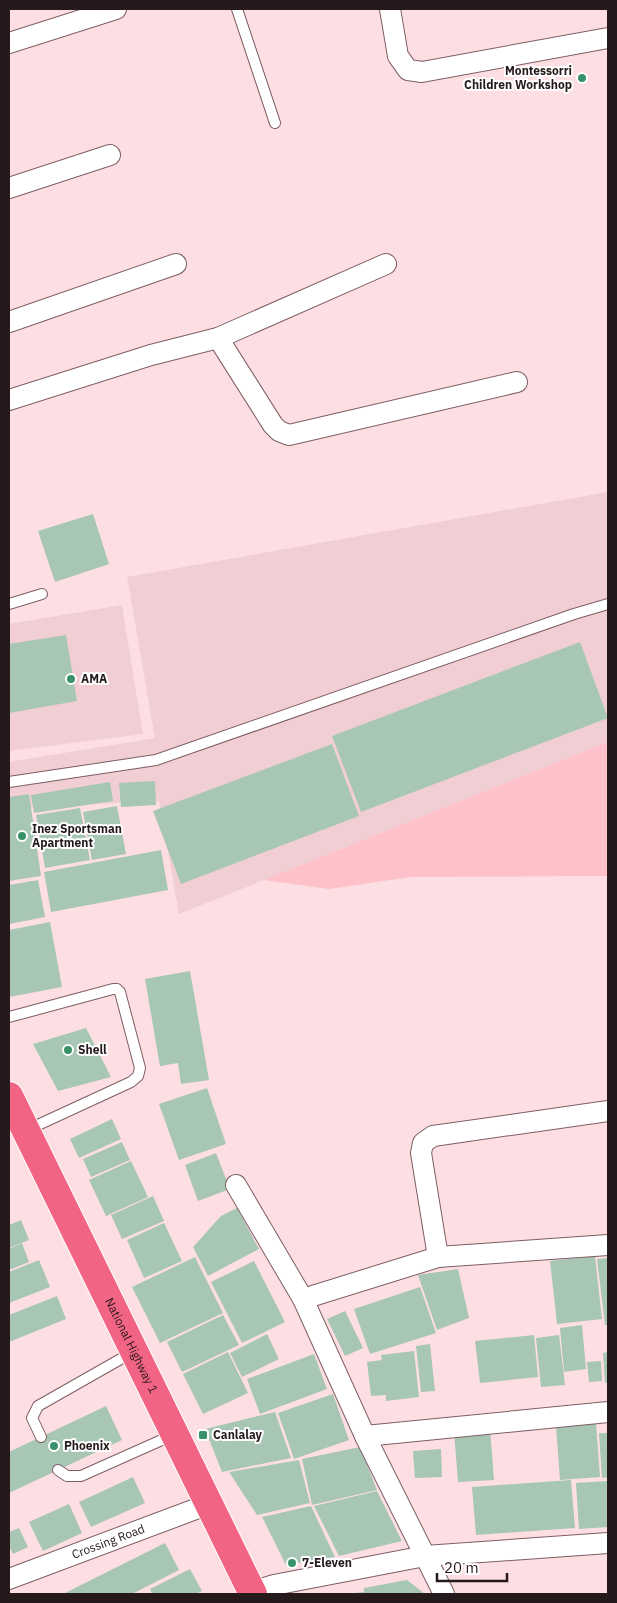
<svg xmlns="http://www.w3.org/2000/svg" width="617" height="1603" font-family="'IBM Plex Sans',sans-serif">
<style>
.built{fill:#f1ced3}
.green{fill:#fec0c9}
.building{fill:#a7c6b4}
.lines{fill:none;stroke-linecap:round;stroke-linejoin:round}
.lane-casing{stroke:#7e5e63;stroke-width:12}
.street-casing{stroke:#7e5e63;stroke-width:22}
.highway-casing{stroke:#fff;stroke-width:30}
.lane{stroke:#fff;stroke-width:10}
.street{stroke:#fff;stroke-width:20}
.highway{stroke:#f16484;stroke-width:28}
.poi-dot{fill:#379269;stroke:#fff;stroke-width:2}
.labels{text-anchor:middle;stroke-width:4;stroke-linejoin:round;paint-order:stroke}
.poi-label{font-size:12px;font-weight:bold;fill:#25191b;stroke:#fff;text-anchor:start}
.street-label{font-size:12px;fill:#25191b;stroke:#fff}
</style>
<rect width="100%" height="100%" fill="#fddfe3"/>
<g class="built">
<path d="M608 492V742L179 914 159 801 9 808V762L155 738 127 577Z"/>
<path d="M122 605 143 734 9 751V624Z"/>
</g>
<path class="green" d="M608 742V876L411 877 329 889 264 880Z"/>
<g class="building">
<path d="M93 514 109 564 55 582 38 531Z"/>
<path d="M66 635 77 701 9 713V644Z"/>
<path d="M580 642 608 718 361 812 332 736Z"/>
<path d="M332 744 359 816 181 884 153 811Z"/>
<path d="M155 781 156 805 121 807 119 783Z"/>
<path d="M110 782 113 801 34 813 31 795Z"/>
<path d="M29 794 41 876 9 881V797Z"/>
<path d="M117 806 126 854 92 860 83 812Z"/>
<path d="M80 808 90 860 45 868 36 815Z"/>
<path d="M161 850 168 890 51 912 44 872Z"/>
<path d="M38 880 45 917 9 924V885Z"/>
<path d="M50 922 62 987 9 997V930Z"/>
<path d="M190 971 209 1080 181 1084 178 1063 160 1066 145 979Z"/>
<path d="M86 1028 111 1077 58 1091 33 1044Z"/>
<path d="M207 1088 226 1144 179 1160 159 1104Z"/>
<path d="M112 1119 121 1139 79 1158 70 1139Z"/>
<path d="M122 1142 130 1160 91 1177 83 1159Z"/>
<path d="M216 1153 230 1189 198 1201 185 1165Z"/>
<path d="M131 1161 148 1197 106 1216 89 1180Z"/>
<path d="M153 1196 164 1221 122 1239 111 1215Z"/>
<path d="M237 1208 259 1249 208 1276 193 1247 221 1216Z"/>
<path d="M21 1220 29 1240 9 1248V1225Z"/>
<path d="M164 1223 182 1261 144 1278 127 1240Z"/>
<path d="M22 1243 29 1262 9 1270V1249Z"/>
<path d="M595 1256 602 1319 557 1324 550 1261Z"/>
<path d="M195 1257 223 1313 160 1343 132 1287Z"/>
<path d="M608 1258V1325H605L597 1259Z"/>
<path d="M39 1260 50 1287 9 1303V1272Z"/>
<path d="M254 1261 285 1322 242 1343 211 1282Z"/>
<path d="M458 1269 469 1318 437 1330 418 1275Z"/>
<path d="M420 1287 436 1333 370 1354 354 1309Z"/>
<path d="M57 1296 66 1319 9 1342V1315Z"/>
<path d="M345 1311 363 1348 345 1356 327 1319Z"/>
<path d="M223 1315 239 1345 182 1372 167 1342Z"/>
<path d="M582 1325 586 1369 564 1372 560 1328Z"/>
<path d="M267 1334 279 1359 242 1377 230 1353Z"/>
<path d="M534 1335 538 1377 480 1383 475 1341Z"/>
<path d="M559 1335 565 1385 541 1387 536 1338Z"/>
<path d="M430 1344 435 1391 421 1392 416 1346Z"/>
<path d="M414 1351 419 1397 386 1401V1395L371 1396 367 1362 382 1360 381 1355Z"/>
<path d="M228 1352 248 1393 203 1414 183 1374Z"/>
<path d="M608 1352V1383H605L603 1353Z"/>
<path d="M314 1354 327 1389 260 1414 247 1379Z"/>
<path d="M601 1361 602 1381 589 1382 587 1362Z"/>
<path d="M333 1394 349 1440 294 1459 278 1413Z"/>
<path d="M106 1406 122 1440 9 1493V1452Z"/>
<path d="M275 1412 291 1458 222 1472 205 1429Z"/>
<path d="M596 1423 600 1477 560 1480 556 1426Z"/>
<path d="M490 1428 494 1480 458 1482 454 1431Z"/>
<path d="M599 1433H608V1477L602 1478Z"/>
<path d="M360 1447 377 1490 312 1505 302 1459Z"/>
<path d="M441 1449 442 1477 415 1478 413 1451Z"/>
<path d="M299 1460 310 1503 257 1515 229 1472Z"/>
<path d="M133 1477 145 1503 91 1527 79 1502Z"/>
<path d="M571 1480 575 1528 476 1535 472 1487Z"/>
<path d="M608 1481V1527L579 1529 576 1483Z"/>
<path d="M377 1491 402 1541 339 1556 314 1506Z"/>
<path d="M69 1504 82 1533 43 1551 29 1522Z"/>
<path d="M311 1506 335 1557 286 1565 262 1517Z"/>
<path d="M19 1528 28 1547 13 1554 9 1546V1532Z"/>
<path d="M165 1543 179 1570 132 1594H63Z"/>
<path d="M190 1569 202 1591 195 1594H152L150 1589Z"/>
<path d="M407 1580 425 1594H355V1593L364 1592V1588Z"/>
</g>
<g class="lines">
<defs>
<g id="lane">
<path d="M237 9 275 123"/>
<path d="M9 604 42 594"/>
<path d="M9 782 156 760 574 614 608 604"/>
<path d="M9 1017 113 989H117L120 992 140 1068 138 1076 131 1082 27 1130"/>
<path d="M41 1437 32 1418 38 1406 133 1352"/>
<path d="M58 1470 67 1476H81L173 1435"/>
</g>
<g id="street">
<path d="M390 9 398 56 408 70 422 72 608 38"/>
<path d="M9 43 116 9"/>
<path d="M9 188 110 155"/>
<path d="M9 322 176 264"/>
<path d="M218 338 273 425 279 431 289 435 517 382"/>
<path d="M9 400 151 355 218 338 386 264"/>
<path d="M236 1185 303 1299 365 1436 444 1594"/>
<path d="M438 1257 421 1153 423 1143 433 1136 608 1111"/>
<path d="M303 1299 438 1257 608 1245"/>
<path d="M365 1436 608 1412"/>
<path id="s1" d="M9 1579 209 1504"/>
<path d="M252 1592 274 1585 425 1556 608 1543"/>
</g>
<g id="highway">
<path id="s2" d="M9 1096 253 1594"/>
</g>
</defs>
<use href="#lane" class="lane-casing"/>
<use href="#street" class="street-casing"/>
<use href="#highway" class="highway-casing"/>
<use href="#lane" class="lane"/>
<use href="#street" class="street"/>
<use href="#highway" class="highway"/>
</g>
<g class="poi-dot">
<circle cx="582" cy="78" r="5"/>
<circle cx="71" cy="679" r="5"/>
<circle cx="22" cy="836" r="5"/>
<circle cx="68" cy="1050" r="5"/>
<rect x="198" y="1430" width="10" height="10" rx="2.5"/>
<circle cx="54" cy="1446" r="5"/>
<circle cx="292" cy="1563" r="5"/>
</g>
<g class="labels">
<g class="poi-label">
<text x="572" y="75" text-anchor="end">Montessorri<tspan x="572" dy="14">Children Workshop</tspan></text>
<text x="81" y="683">AMA</text>
<text x="32" y="833">Inez Sportsman<tspan x="32" dy="14">Apartment</tspan></text>
<text x="78" y="1054">Shell</text>
<text x="213" y="1439">Canlalay</text>
<text x="64" y="1450">Phoenix</text>
<text x="302" y="1567">7-Eleven</text>
</g>
<g class="street-label">
<text dy="4" stroke="none"><textPath href="#s2" startOffset="278">National Highway 1</textPath></text>
<text dy="4" stroke="none"><textPath href="#s1" startOffset="106">Crossing Road</textPath></text>
</g>
</g>
<rect width="617" height="1603" fill="none" stroke="#25191b" stroke-width="20"/>
<path d="M437 1573v8h70v-8" fill="none" stroke="#25191b" stroke-width="2.5"/>
<text x="444" y="1573" font-size="15" fill="#25191b" stroke="#ffffff" stroke-width="4" paint-order="stroke">20 m</text>
</svg>
